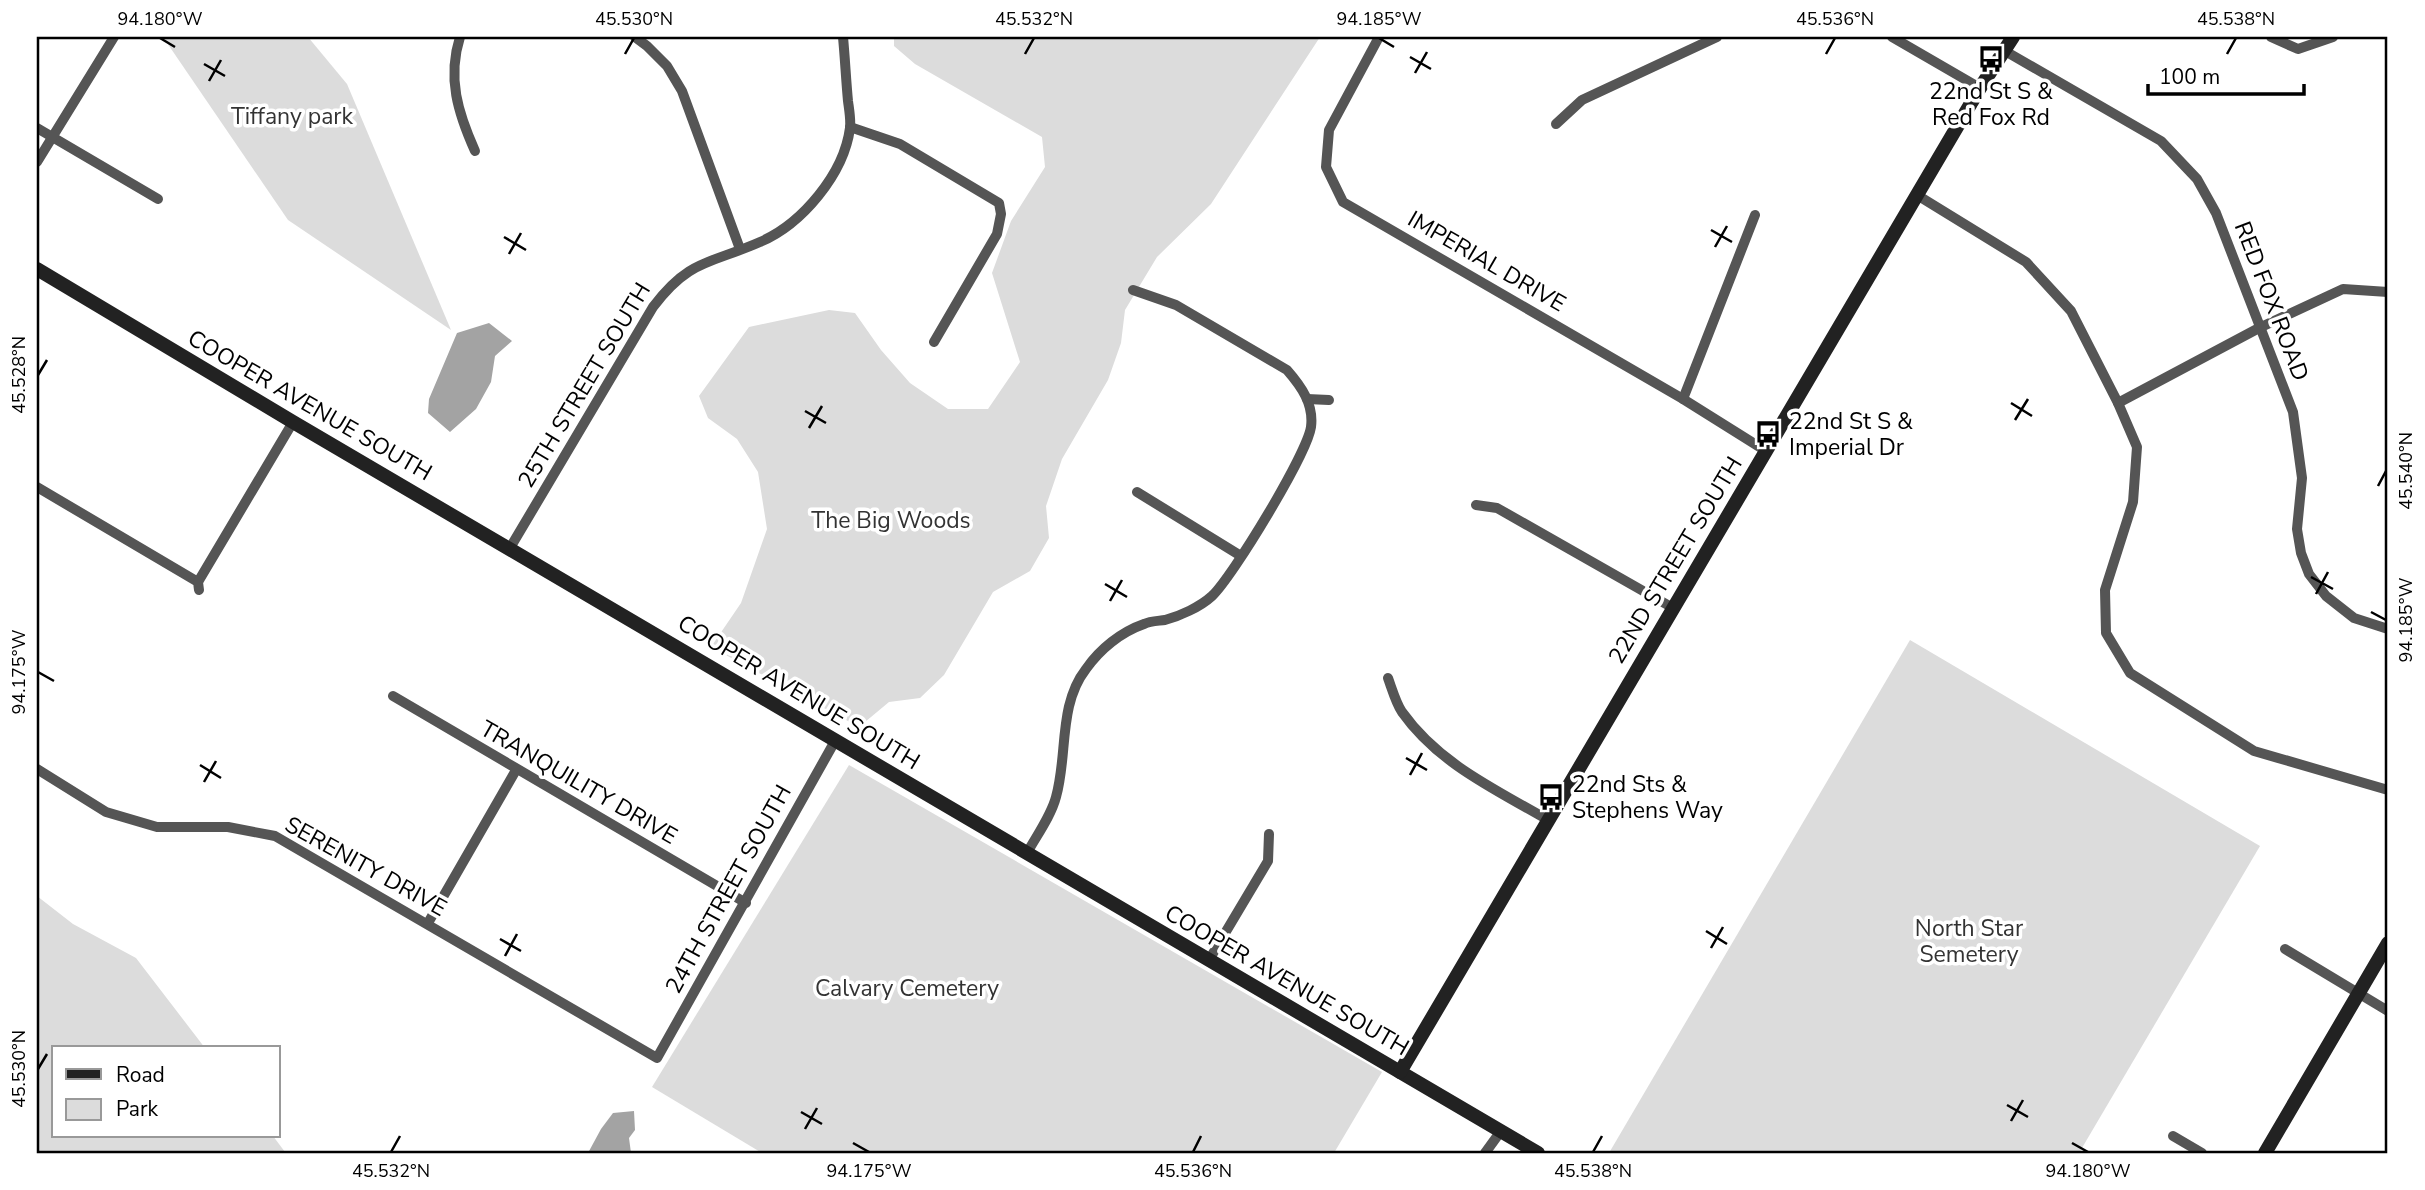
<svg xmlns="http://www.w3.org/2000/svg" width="2425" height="1190" font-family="'Nunito Sans',sans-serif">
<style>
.green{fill:#dcdcdc}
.water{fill:#a3a3a3}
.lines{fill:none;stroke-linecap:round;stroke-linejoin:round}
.street{stroke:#555;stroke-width:10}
.secondary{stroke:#222;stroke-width:14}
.ticks{fill:none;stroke:#000;stroke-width:2.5}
.labels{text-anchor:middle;stroke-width:7;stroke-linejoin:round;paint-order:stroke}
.poi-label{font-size:23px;fill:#000;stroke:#fff;text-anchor:start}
.park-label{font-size:23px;fill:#333;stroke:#fff}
.street-label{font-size:23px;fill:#000;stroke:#fff}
.neatline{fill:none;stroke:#000;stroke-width:2.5}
.ticks-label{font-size:18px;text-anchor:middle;fill:#000}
</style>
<rect width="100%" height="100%" fill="#fff"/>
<g class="green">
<path d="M163 37H308L347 84 451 330 288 220Z"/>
<path d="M894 37H1320L1211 204 1157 257 1125 310 1121 343 1108 380 1062 459 1046 506 1049 538 1030 571 993 592 944 675 920 698 889 702 859 727 711 647 741 603 767 529 758 472 737 439 708 418 699 396 749 327 829 310 855 313 881 350 910 383 948 409H988L1020 362 992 273 1011 221 1045 167 1042 137 915 64 894 46Z"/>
<path d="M1910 640 2260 846 2079 1153H1609Z"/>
<path d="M849 765 1382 1072 1334 1153H762L652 1087Z"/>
<path d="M37 896 73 924 136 958 205 1048H54V1136H273L285 1152 37 1153Z"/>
</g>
<g class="water">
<path d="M489 323 512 341 495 356 491 382 476 409 450 432 428 413 429 399 457 333Z"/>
<path d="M634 1111 635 1130 629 1138 631 1153H588L601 1129 613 1113Z"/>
</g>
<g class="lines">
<g class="street">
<path d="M460 37C447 78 458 113 475 151"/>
<path d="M635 37 647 46 667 66 682 91 740 249"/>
<path d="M1379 37 1329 130 1326 167 1343 202 1683 399 1766 451"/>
<path d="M1892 37 1980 88"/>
<path d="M2271 37 2298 49 2333 37"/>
<path d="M2005 51 2161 141 2197 179 2216 213 2293 412 2302 478 2297 529 2301 553 2309 574 2326 596 2354 618 2388 629"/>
<path d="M1556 124 1582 100 1717 37"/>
<path d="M850 127 900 144 999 203 1001 214 997 234 934 342"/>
<path d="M37 128 158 199"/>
<path d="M37 162 114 37"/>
<path d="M1917 195 2026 262 2071 311 2118 403 2137 447 2133 502 2105 590 2106 633 2130 673 2254 751 2388 790"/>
<path d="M1307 399 1329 400"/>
<path d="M1683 399 1755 215"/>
<path d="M2118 403 2259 328 2343 289 2388 292"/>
<path d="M37 487 198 582 199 590"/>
<path d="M1137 492 1241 556"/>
<path d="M1476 505 1497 508 1673 608"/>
<path d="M510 548 653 307C689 259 710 264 760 242 802 224 844 174 850 128 851 119 849 109 848 101 846 80 845 58 843 37"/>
<path d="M198 582 293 422"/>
<path d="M1388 678C1392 689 1396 703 1402 712 1439 764 1495 789 1548 820"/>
<path d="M393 696 746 903"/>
<path d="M37 769 106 812 157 827H228L275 836 657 1058 835 741"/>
<path d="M1027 853C1037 835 1051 816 1056 797 1068 755 1058 705 1086 669 1100 649 1121 632 1144 624 1150 621 1158 621 1165 620 1180 616 1200 607 1212 596 1233 576 1307 454 1311 427 1314 404 1301 386 1287 370L1176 305 1133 290"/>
<path d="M428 923 516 770"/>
<path d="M2285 949 2388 1011"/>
<path d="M1209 960 1268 861 1269 834"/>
<path d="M2173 1136 2202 1153"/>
<path d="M1485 1153 1501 1131"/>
</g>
<g class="secondary">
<path d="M37 269 293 422 1538 1153"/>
<path d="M1400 1072 1980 88 2013 37"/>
<path d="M2265 1153 2388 943"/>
</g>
</g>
<path class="ticks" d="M160 38 175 47M1379 38 1394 47M625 54 634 38M1025 54 1034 38M1826 54 1835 38M2227 54 2236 38M1410 57 1431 69M204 64 225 76M1415 73 1427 52M209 81 221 60M1711 230 1732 242M504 237 526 250M1715 247 1727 226M509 254 521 233M38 375 47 360M2011 403 2032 416M805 411 826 423M2015 420 2028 399M809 428 822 406M2378 486 2386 471M2311 577 2333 589M1105 584 1127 597M2316 594 2328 572M1110 601 1122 580M2371 612 2386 620M38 672 54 681M1406 758 1427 770M200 765 221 778M1410 775 1422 753M204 782 216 761M1706 931 1727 944M500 939 521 951M1711 948 1723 927M505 956 517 934M38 1069 47 1054M2007 1105 2028 1117M801 1112 822 1124M2011 1121 2023 1100M805 1129 817 1108M853 1143 869 1152M2072 1143 2088 1152M391 1152 400 1136M1193 1152 1201 1136M1593 1152 1602 1136"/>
<defs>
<symbol id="bus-bare" viewBox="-9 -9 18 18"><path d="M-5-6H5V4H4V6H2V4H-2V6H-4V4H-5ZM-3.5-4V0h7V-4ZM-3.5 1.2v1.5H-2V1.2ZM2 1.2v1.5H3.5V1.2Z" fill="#000" stroke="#fff" stroke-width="2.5" paint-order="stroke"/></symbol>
</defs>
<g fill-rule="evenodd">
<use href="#bus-bare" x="1972" y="40" width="38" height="38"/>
<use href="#bus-bare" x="1749" y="415" width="38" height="38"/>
<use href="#bus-bare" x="1532" y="778" width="38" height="38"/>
</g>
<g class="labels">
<g class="poi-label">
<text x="1991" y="99" text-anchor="middle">22nd St S &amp;<tspan x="1991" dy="26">Red Fox Rd</tspan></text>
<text x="1789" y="429">22nd St S &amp;<tspan x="1789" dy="26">Imperial Dr</tspan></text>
<text x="1572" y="792">22nd Sts &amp;<tspan x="1572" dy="26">Stephens Way</tspan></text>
</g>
<g class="park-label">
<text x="292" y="124">Tiffany park</text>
<text x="891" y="528">The Big Woods</text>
<text x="1969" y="936">North Star<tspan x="1969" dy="26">Semetery</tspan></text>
<text x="907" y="996">Calvary Cemetery</text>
</g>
<g class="street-label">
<text transform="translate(1487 261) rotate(30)" y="8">IMPERIAL DRIVE</text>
<text transform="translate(2272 301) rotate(69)" y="8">RED FOX ROAD</text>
<text transform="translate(584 385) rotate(-59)" y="8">25TH STREET SOUTH</text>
<text transform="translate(310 405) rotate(30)" y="8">COOPER AVENUE SOUTH</text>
<text transform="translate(1675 560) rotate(-59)" y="8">22ND STREET SOUTH</text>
<text transform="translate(799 692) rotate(31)" y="8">COOPER AVENUE SOUTH</text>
<text transform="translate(579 782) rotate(30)" y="8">TRANQUILITY DRIVE</text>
<text transform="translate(366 866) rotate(29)" y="8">SERENITY DRIVE</text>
<text transform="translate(728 889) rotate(-61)" y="8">24TH STREET SOUTH</text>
<text transform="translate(1287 980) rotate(30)" y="8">COOPER AVENUE SOUTH</text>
</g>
</g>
<rect width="2425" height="1190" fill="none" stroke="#ffffff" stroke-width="77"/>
<rect x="52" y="1046" width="228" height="91" fill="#ffffff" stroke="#999999" stroke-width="2"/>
<rect x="66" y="1069" width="35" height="10" fill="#222222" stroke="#999999" stroke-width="2"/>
<text x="116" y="1082" font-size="21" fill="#000000">Road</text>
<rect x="66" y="1099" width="35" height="21" fill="#dcdcdc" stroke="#999999" stroke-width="2"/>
<text x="116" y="1116" font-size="21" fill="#000000">Park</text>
<path d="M2148 84v10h156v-10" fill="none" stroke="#000000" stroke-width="3.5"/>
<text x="2159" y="84" font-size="21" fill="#000000" stroke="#ffffff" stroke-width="5" paint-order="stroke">100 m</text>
<rect x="38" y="38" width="2348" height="1114" class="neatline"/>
<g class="ticks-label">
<text x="160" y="25">94.180°W</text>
<text x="634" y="25">45.530°N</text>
<text x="1034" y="25">45.532°N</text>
<text x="1379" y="25">94.185°W</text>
<text x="1835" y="25">45.536°N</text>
<text x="2236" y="25">45.538°N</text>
<text transform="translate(19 375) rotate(-90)" y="6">45.528°N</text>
<text transform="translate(2406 471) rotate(-90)" y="6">45.540°N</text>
<text transform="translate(2406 620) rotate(-90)" y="6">94.185°W</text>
<text transform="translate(19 672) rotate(-90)" y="6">94.175°W</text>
<text transform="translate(19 1069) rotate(-90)" y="6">45.530°N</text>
<text x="391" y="1177">45.532°N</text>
<text x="869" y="1177">94.175°W</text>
<text x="1193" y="1177">45.536°N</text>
<text x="1593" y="1177">45.538°N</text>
<text x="2088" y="1177">94.180°W</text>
</g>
</svg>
